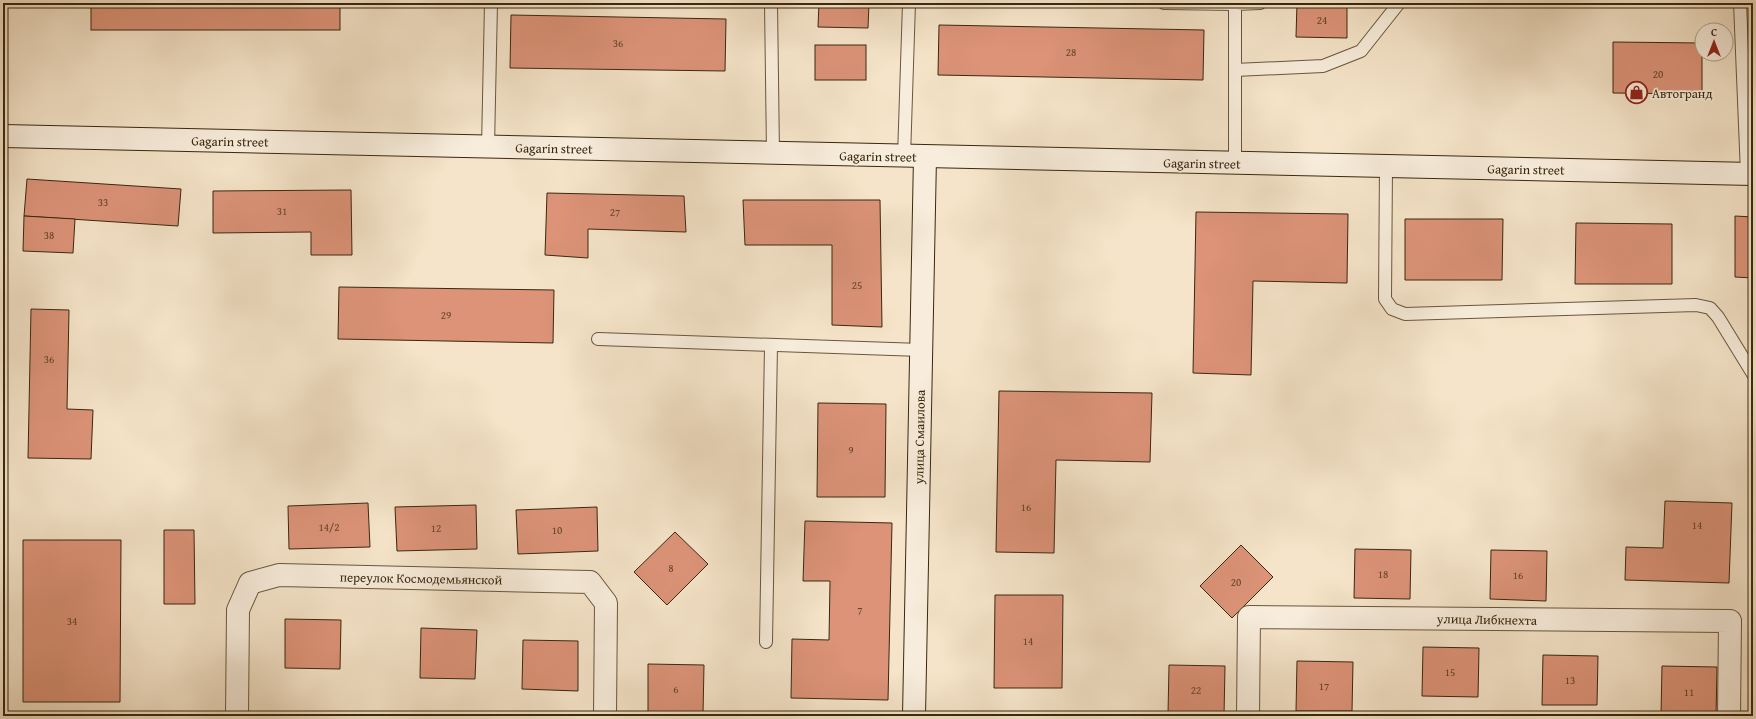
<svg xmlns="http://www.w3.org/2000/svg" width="1756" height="719" font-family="'Gentium Book Plus',serif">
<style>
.building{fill:#dc9378;stroke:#39280e}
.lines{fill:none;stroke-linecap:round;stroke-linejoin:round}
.lane-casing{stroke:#68573d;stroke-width:14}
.street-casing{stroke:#68573d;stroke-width:24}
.secondary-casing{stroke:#39280e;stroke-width:24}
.lane{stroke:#f8eddc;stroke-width:12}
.street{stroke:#f8eddc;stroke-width:22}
.secondary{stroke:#f8eddc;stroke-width:22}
.labels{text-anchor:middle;stroke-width:3.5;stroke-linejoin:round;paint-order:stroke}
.number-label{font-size:11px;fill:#624328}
.poi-label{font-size:13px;fill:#39280e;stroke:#f8eddc;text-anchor:start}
.street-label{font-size:13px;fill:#39280e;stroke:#f8eddc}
</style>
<rect width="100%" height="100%" fill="#f5e4c9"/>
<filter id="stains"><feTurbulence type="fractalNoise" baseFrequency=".005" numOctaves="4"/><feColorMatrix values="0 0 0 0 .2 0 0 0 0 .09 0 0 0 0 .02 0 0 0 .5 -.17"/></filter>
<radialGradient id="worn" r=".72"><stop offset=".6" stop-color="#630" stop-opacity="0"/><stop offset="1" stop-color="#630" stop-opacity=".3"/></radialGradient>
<g class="building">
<rect x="91" y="3" width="249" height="27"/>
<path d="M819 3H869L868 28 818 27Z"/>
<path d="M1297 3H1347V38L1296 37Z"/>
<path d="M511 15 726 19 725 71 510 68Z"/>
<path d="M939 25 1204 30 1203 80 938 75Z"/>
<path d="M1613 42 1702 43V94L1613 93Z"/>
<rect x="815" y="45" width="51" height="35"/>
<path d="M27 179 181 189 178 226 24 216Z"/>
<path d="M351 190 352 255H311V232L213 233V191Z"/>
<path d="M547 193 684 196 686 232 588 229V258L545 255Z"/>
<path d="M743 200H880L882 327 832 325V245H745Z"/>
<path d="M1196 212 1348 214 1347 283 1253 281 1251 375 1193 373Z"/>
<path d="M24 216 75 219 73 253 23 251Z"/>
<path d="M1735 216 1753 217V278L1735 277Z"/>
<path d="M1405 219H1503L1502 280H1405Z"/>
<path d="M1576 223 1672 224V284H1575Z"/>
<path d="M339 287 554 290 553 343 338 339Z"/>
<path d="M31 309 69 310 67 409 93 410 91 459 28 458Z"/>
<path d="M999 391 1152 393 1150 462 1056 460 1054 553 996 552Z"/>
<path d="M818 403 886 404 885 497H817Z"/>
<path d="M1665 501 1732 503 1729 583 1625 580 1626 547 1663 548Z"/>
<path d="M368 503 370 547 289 549 288 506Z"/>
<path d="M476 505 477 549 397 551 395 507Z"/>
<path d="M597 507 598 551 518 554 516 510Z"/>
<path d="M805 521 892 523 888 700 791 698 792 639 829 640 830 581H803Z"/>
<path d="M164 530H194L195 604H164Z"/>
<path d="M675 532 708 564 667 605 634 572Z"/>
<path d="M23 540H121L120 702H23Z"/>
<path d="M1241 545 1273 577 1232 618 1200 586Z"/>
<path d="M1355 549 1411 550 1410 599 1354 598Z"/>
<path d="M1491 550 1547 551 1546 601 1490 599Z"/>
<path d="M995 595H1063L1062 688H994Z"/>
<path d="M285 619 341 620 340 669 285 668Z"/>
<path d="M421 628 477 630 475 679 420 678Z"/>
<path d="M523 640 578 641V691L522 689Z"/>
<path d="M1423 647 1479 648 1478 697 1422 696Z"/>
<path d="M1543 655 1598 656 1597 705H1542Z"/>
<path d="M1297 661 1353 662 1352 711H1296Z"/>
<path d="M648 664 704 665 703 714 648 713Z"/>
<path d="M1169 665 1225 666 1224 716 1168 714Z"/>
<path d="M1662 666 1717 667 1716 716H1661Z"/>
</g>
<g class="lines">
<defs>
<g id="lane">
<path d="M771 3 773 154"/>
<path d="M1164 3 1235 4"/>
<path d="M1740 3 1747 174"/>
<path d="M1235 70 1323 66 1361 51 1399 3"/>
<path d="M488 147 491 3"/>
<path d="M904 157 909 3"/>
<path d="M1235 163V4L1260 3"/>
<path d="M1386 166 1385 299 1392 309 1405 314 1696 305 1710 308 1718 317 1753 374"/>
<path d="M598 339 921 350"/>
<path d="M766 642 771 345"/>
</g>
<g id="street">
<path d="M237 716 238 610 250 583 279 575 590 582 606 603 605 716"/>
<path d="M1248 716 1249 617 1730 621 1729 716"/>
</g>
<g id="secondary">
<path d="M3 136 1753 174"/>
<path d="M914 716 925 157"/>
</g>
</defs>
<use href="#lane" class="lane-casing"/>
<use href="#street" class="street-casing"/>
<use href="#secondary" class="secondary-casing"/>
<use href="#lane" class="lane"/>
<use href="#street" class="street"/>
<use href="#secondary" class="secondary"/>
</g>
<defs>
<symbol id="shop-ring" viewBox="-11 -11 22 22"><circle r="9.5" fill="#f8eddc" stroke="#8f2418" stroke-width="1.5"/><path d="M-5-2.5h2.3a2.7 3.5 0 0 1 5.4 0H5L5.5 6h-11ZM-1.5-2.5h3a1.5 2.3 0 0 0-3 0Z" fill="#8f2418"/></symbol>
</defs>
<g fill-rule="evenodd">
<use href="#shop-ring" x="1624" y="80" width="25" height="25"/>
</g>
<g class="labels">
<g class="number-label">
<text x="1322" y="24">24</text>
<text x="618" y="47">36</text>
<text x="1071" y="56">28</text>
<text x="1658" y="78">20</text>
<text x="103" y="206">33</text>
<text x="282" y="215">31</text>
<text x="615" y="216">27</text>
<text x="49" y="239">38</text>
<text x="857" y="289">25</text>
<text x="446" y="319">29</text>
<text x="49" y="363">36</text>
<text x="851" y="454">9</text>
<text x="1026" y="511">16</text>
<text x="1697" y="529">14</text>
<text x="329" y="531">14/2</text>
<text x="436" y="532">12</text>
<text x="557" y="534">10</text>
<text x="671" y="572">8</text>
<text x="1383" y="578">18</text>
<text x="1518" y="579">16</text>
<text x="1236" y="586">20</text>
<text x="860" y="614">7</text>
<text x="72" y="625">34</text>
<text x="1028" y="645">14</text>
<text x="1450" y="676">15</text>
<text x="1570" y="684">13</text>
<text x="1324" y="690">17</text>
<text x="676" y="693">6</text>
<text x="1196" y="694">22</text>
<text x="1689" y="696">11</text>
</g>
<g class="poi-label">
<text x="1652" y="98">Автогранд</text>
</g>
<g class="street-label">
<text transform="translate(230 141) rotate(1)" y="5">Gagarin street</text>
<text transform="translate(554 148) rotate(1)" y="5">Gagarin street</text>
<text transform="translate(878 156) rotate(1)" y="5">Gagarin street</text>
<text transform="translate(1202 163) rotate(1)" y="5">Gagarin street</text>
<text transform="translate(1526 169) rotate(1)" y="5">Gagarin street</text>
<text transform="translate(919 437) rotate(-89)" y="5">улица Смаилова</text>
<text transform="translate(421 578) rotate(1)" y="5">переулок Космодемьянской</text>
<text transform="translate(1487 619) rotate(1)" y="5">улица Либкнехта</text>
</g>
</g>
<rect width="1756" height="719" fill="none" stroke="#f5e4c9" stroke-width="16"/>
<rect x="4" y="4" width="1748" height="711" fill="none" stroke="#39280e" stroke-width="2"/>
<rect x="8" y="8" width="1740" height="703" fill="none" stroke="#39280e"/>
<g transform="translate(1714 42)"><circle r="19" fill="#f8eddc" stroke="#ac9e8a"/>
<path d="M0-3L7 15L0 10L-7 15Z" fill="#8f2418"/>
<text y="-6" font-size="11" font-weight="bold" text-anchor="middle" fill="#39280e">С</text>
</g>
<rect width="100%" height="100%" filter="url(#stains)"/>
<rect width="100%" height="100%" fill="url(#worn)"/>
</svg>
